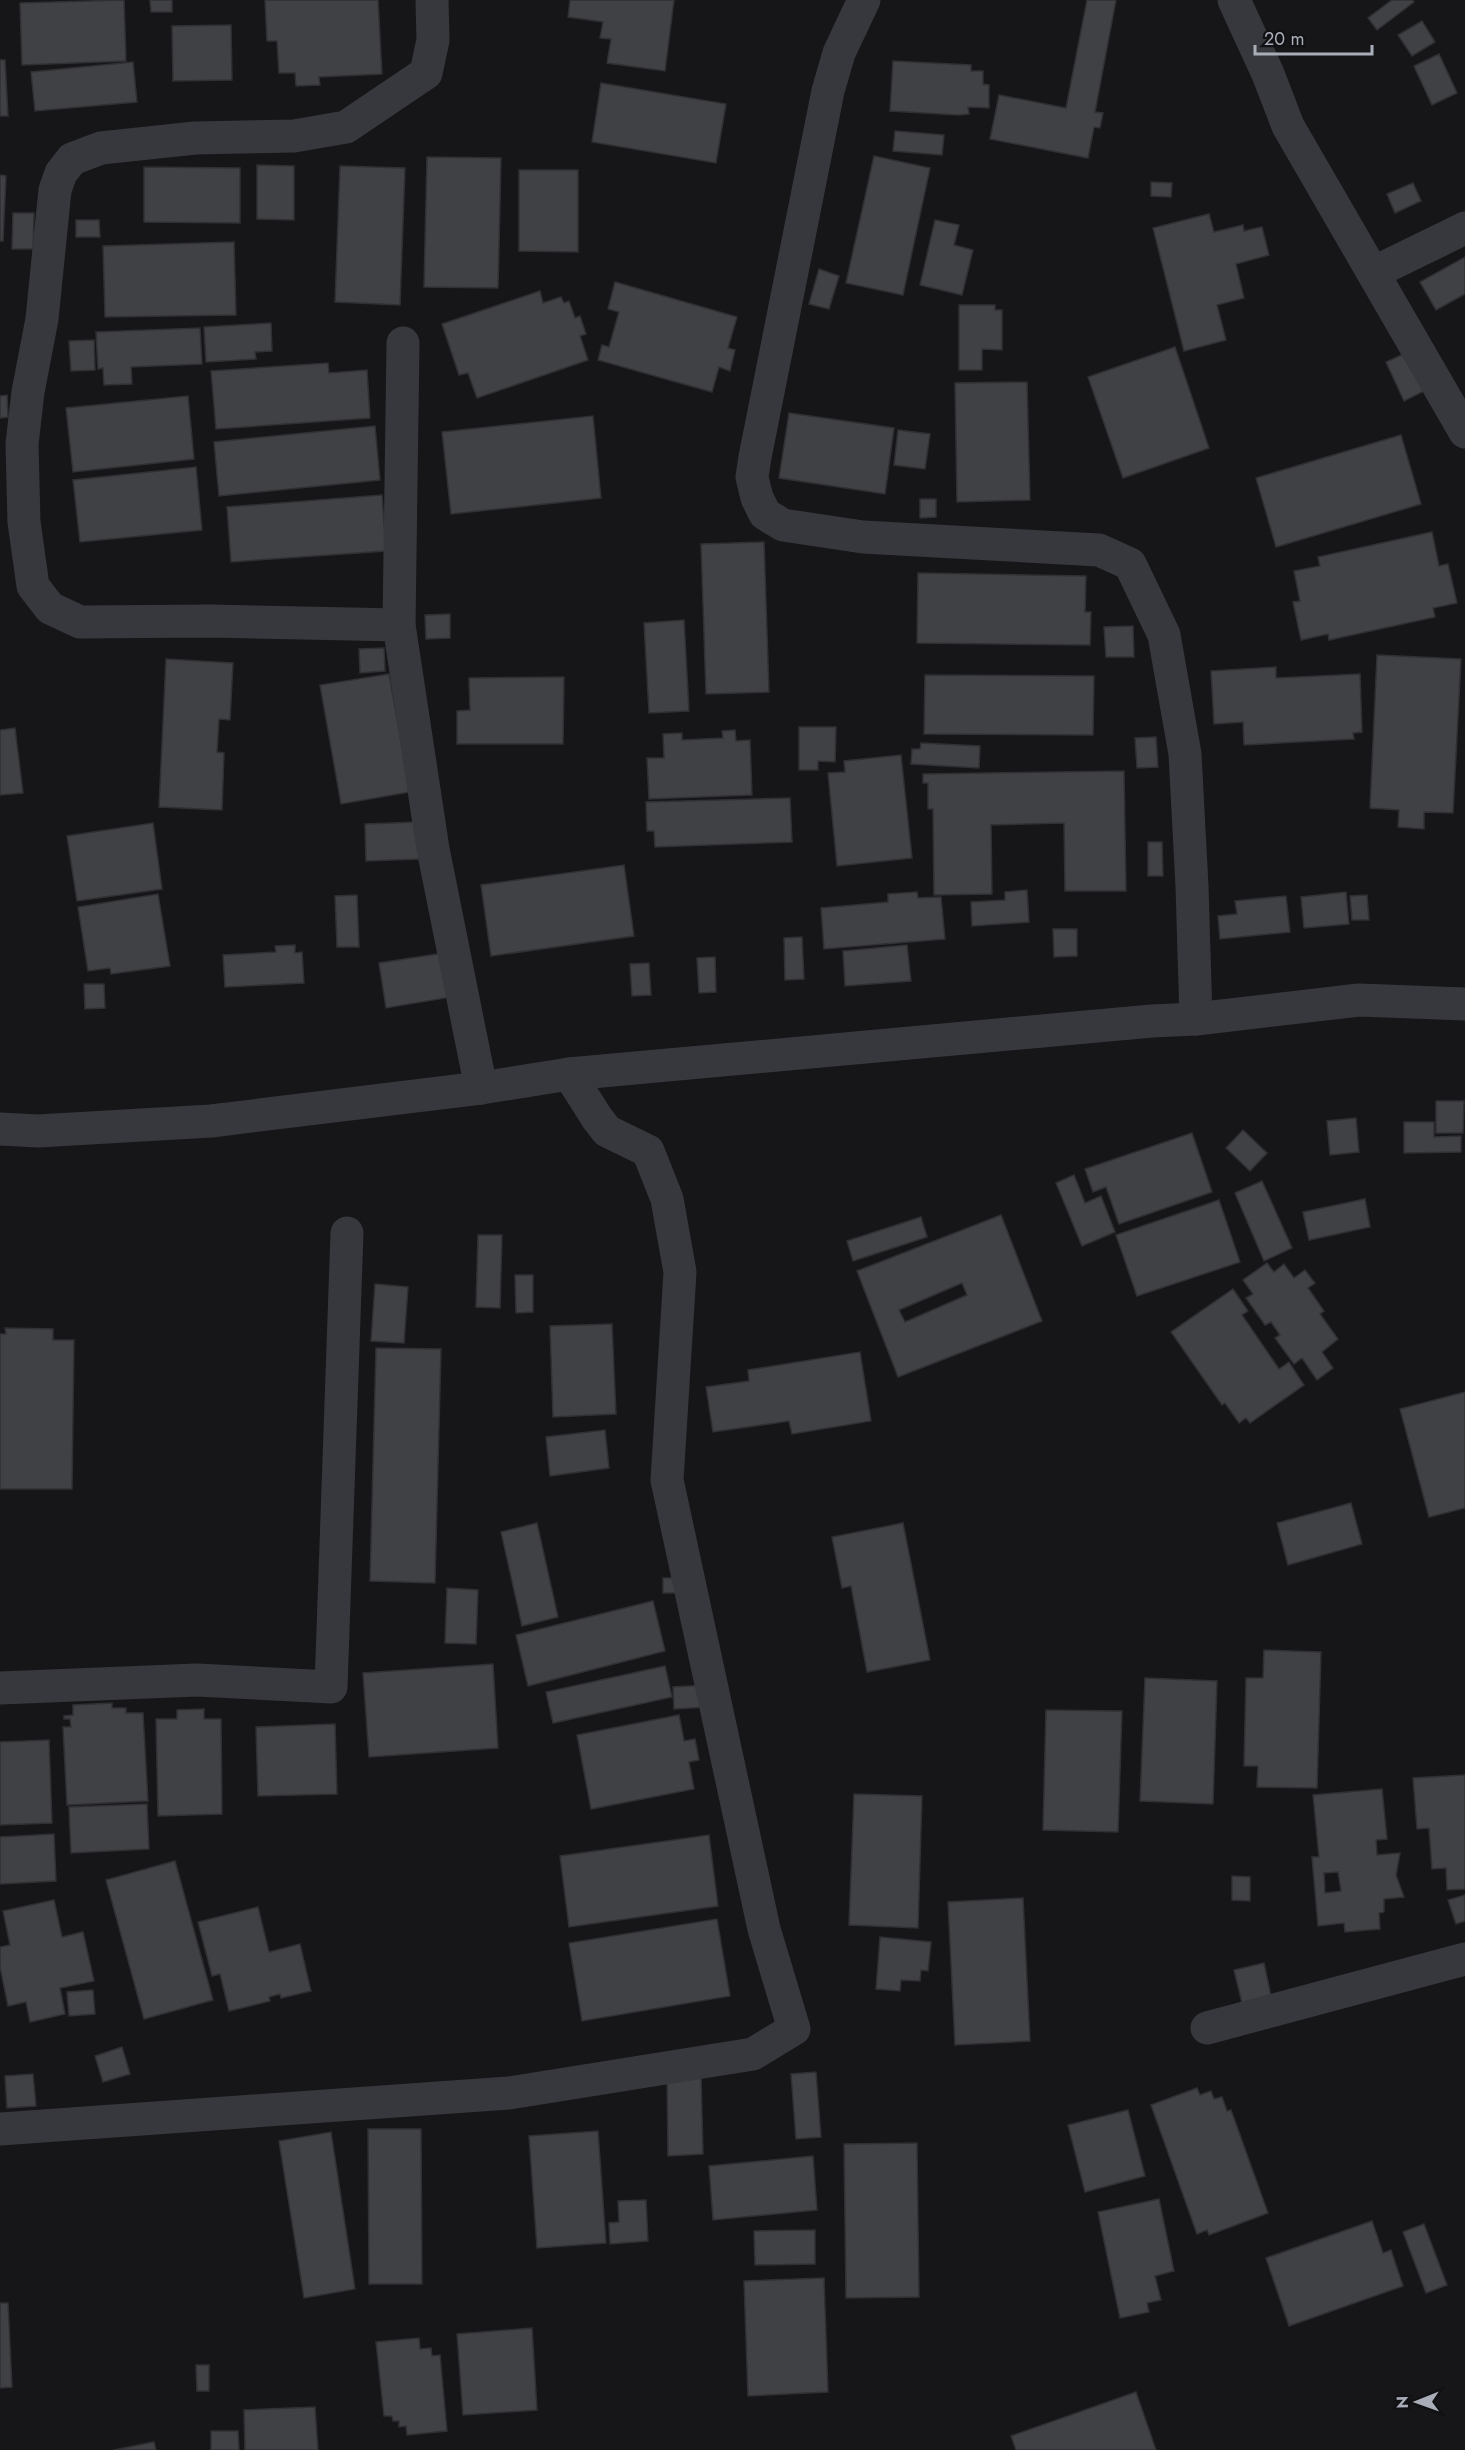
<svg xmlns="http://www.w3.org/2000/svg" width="1465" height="2450" font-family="Jost,sans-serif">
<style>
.building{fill:#404145;stroke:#303034;stroke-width:1.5;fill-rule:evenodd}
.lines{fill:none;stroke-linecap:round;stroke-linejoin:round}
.street{stroke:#37383d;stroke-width:33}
</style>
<rect width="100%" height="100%" fill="#161618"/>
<g class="building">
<path d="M124 0 126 61 22 65 20 3Z"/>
<path d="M150 0H172V12H151Z"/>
<path d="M265 0H378L382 74 319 77 320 85 296 86 295 73H279L277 41H267Z"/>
<path d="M570 0H674L665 71 607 63 611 39 600 38 603 22 568 17Z"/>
<path d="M1087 0H1116L1095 112 1103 113 1100 128 1094 127 1088 158 990 139 999 95 1066 108Z"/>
<path d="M1392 0H1412L1414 2 1377 30 1368 18Z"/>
<path d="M1422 21 1435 42 1412 56 1398 35Z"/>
<path d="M231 25 232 80 173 81 172 26Z"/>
<path d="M1439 54 1457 93 1432 105 1414 66Z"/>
<path d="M0 60H5L8 116H0Z"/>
<path d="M893 61 971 65V71H983V84L989 85V108L968 107 969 114 958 115 890 111Z"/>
<path d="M133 62 137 102 35 111 31 72Z"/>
<path d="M601 83 726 104 716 163 592 142Z"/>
<path d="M895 131 944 135 942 155 893 151Z"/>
<path d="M874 156 930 168 903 295 846 283Z"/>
<path d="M427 157 501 158 498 288 424 287Z"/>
<path d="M257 165 294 166V220L257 219Z"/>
<path d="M340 166 405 168 400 305 335 302Z"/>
<path d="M144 167 240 168V223L144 222Z"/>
<path d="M519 170H578V252L519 251Z"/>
<path d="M0 175 6 176 3 241H0Z"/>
<path d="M1151 182 1172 183 1171 197 1151 196Z"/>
<path d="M1413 183 1421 201 1395 213 1387 194Z"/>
<path d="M13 213H34L33 249H12Z"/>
<path d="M1209 214 1214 232 1243 225 1244 231 1262 227 1269 255 1236 264 1244 298 1217 305 1226 340 1184 351 1153 228Z"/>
<path d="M76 220H99L100 237H76Z"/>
<path d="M935 220 959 225 954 245 973 250 962 295 920 285Z"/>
<path d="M234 242 236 315 105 317 103 246Z"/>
<path d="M1465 257V294L1436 310 1420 282Z"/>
<path d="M819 269 839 276 829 309 809 304Z"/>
<path d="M615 282 737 317 728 348 735 350 730 371 719 367 712 392 598 360 602 345 609 347 619 312 608 309Z"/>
<path d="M540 291 543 303 561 297 564 303 569 301 575 318 580 316 586 334 580 336 588 360 477 398 468 373 459 375 442 324Z"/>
<path d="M959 305H995V310H1002V350L982 349V370H959Z"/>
<path d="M271 323 272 351 255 352 256 359 206 362 204 327Z"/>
<path d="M200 328 202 364 131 367 132 384 104 385 103 368 98 369 96 332Z"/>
<path d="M94 340 95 370 71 371 69 341Z"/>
<path d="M1175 347 1209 448 1123 478 1088 377Z"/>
<path d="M1406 353 1424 391 1404 401 1386 362Z"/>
<path d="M328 363 329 373 367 370 370 418 216 429 211 371Z"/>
<path d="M1027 382 1030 500 957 502 955 383Z"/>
<path d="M7 395 8 417 0 418V396Z"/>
<path d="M188 396 194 459 73 472 66 408Z"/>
<path d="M789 413 894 428 885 494 779 478Z"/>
<path d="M593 416 601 498 451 514 442 432Z"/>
<path d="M375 426 380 480 219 496 214 442Z"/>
<path d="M898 430 930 434 925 469 894 465Z"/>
<path d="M1401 435 1421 504 1276 547 1256 478Z"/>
<path d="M196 467 202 530 80 542 73 480Z"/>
<path d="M382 495 386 551 231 562 227 507Z"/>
<path d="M920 499H936V517L920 518Z"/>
<path d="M1432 532 1439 566 1448 564 1457 603 1433 608 1435 617 1329 640 1328 634 1301 640 1293 602 1300 601 1294 571 1320 566 1318 557Z"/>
<path d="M764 542 769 692 706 694 701 544Z"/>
<path d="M918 573 1086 576 1085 612H1091L1090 645 917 643Z"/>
<path d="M450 614V638L426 639 425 615Z"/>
<path d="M684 620 689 711 649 713 644 623Z"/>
<path d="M1133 626 1134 657H1106L1104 627Z"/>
<path d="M384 648 385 671 360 673 359 649Z"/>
<path d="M1377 655 1461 659 1453 813 1424 812V829L1398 827 1399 810 1370 808Z"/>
<path d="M166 659 233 663 230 720 219 719 217 752 224 753 222 810 159 807Z"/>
<path d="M1276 667V678L1360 674 1362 732 1353 733 1354 739 1244 745 1243 722 1214 724 1211 671Z"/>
<path d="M389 674 410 792 341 804 320 685Z"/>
<path d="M925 675 1094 676 1093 735 924 734Z"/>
<path d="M564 677 563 744H457V711L470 710 469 678Z"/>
<path d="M799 727H836L835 762 818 761V770H799Z"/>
<path d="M15 728 23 793 0 795V730Z"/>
<path d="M735 730 736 741 750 740 752 795 649 799 647 758H664L663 734 682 733V740L723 738 722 731Z"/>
<path d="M1156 737 1158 767 1137 768 1135 738Z"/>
<path d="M921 743 980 746 979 768 911 764 912 749H920Z"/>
<path d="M901 755 912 858 837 866 828 773 845 772 844 761Z"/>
<path d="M1124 771 1126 891H1065L1064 823 991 825 992 894 934 895 933 809H928V783H923V774Z"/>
<path d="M790 798 792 842 655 847 654 831H647L646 802Z"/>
<path d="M418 822 419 859 366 861 365 824Z"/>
<path d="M153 823 162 889 77 901 67 836Z"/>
<path d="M1148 842H1162L1163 876H1148Z"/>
<path d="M624 865 634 936 491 956 481 885Z"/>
<path d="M1027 890 1029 922 972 926 971 902 1005 900V892Z"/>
<path d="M917 892 918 898 941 897 945 939 824 949 821 908 888 902V894Z"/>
<path d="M1346 892 1349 924 1304 928 1301 897Z"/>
<path d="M158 894 170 966 111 974 110 968 88 971 78 907Z"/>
<path d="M357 895 359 947H337L335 896Z"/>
<path d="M1367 895 1369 920H1352L1350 896Z"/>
<path d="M1286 896 1290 932 1220 939 1218 916 1237 914 1235 901Z"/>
<path d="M1053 929H1077V956L1054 957Z"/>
<path d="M802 937 804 979 785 980 784 938Z"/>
<path d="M295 945V953L302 952 304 983 225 987 223 955 276 952 275 946Z"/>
<path d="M907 945 911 981 845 986 843 951Z"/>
<path d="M450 952 457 996 386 1008 379 963Z"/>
<path d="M715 957 716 992 699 993 697 958Z"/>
<path d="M649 963 651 995 632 996 630 964Z"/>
<path d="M84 984H104L105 1008 85 1009Z"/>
<path d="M1436 1101H1464L1463 1133H1436Z"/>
<path d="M1356 1118 1359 1152 1330 1155 1327 1121Z"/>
<path d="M1404 1122H1434V1137L1461 1136V1152L1404 1153Z"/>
<path d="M1243 1130 1267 1153 1250 1171 1226 1148Z"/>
<path d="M1192 1133 1212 1192 1119 1224 1106 1187 1093 1192 1085 1169Z"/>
<path d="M1074 1175 1085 1203 1101 1196 1115 1232 1082 1246 1056 1183Z"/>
<path d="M1262 1181 1292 1248 1264 1261 1235 1193Z"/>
<path d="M1365 1199 1370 1227 1309 1240 1303 1212Z"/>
<path d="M1219 1200 1240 1262 1137 1296 1116 1235Z"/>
<path d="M1001 1215 1042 1321 898 1377 857 1271ZM962 1283 967 1295 905 1322 899 1310Z"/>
<path d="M921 1217 927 1237 853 1261 847 1241Z"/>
<path d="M478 1235H502L500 1308 476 1307Z"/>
<path d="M1267 1263 1274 1272 1284 1264 1294 1278 1305 1270 1315 1283 1308 1288 1324 1311 1320 1314 1338 1339 1322 1352 1333 1368 1317 1380 1302 1358 1294 1364 1275 1338 1280 1335 1271 1322 1265 1325 1246 1298 1253 1294 1243 1280Z"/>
<path d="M515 1275H533V1312L516 1313Z"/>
<path d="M375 1284 408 1287 404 1343 371 1341Z"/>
<path d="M1233 1289 1248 1311 1242 1315 1279 1369 1289 1362 1304 1385 1250 1423 1246 1418 1239 1423 1225 1403 1222 1405 1171 1332Z"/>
<path d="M612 1324 616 1414 553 1417 550 1326Z"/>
<path d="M5 1328 53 1329V1340H74L72 1489H0V1334H6Z"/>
<path d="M376 1348 441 1349 435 1583 370 1581Z"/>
<path d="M860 1352 871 1421 792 1434 789 1421 713 1432 706 1387 749 1381 748 1370Z"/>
<path d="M1465 1392V1508L1429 1517 1400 1409Z"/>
<path d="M605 1430 609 1468 550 1476 546 1437Z"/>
<path d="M1351 1503 1362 1544 1288 1565 1277 1523Z"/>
<path d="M537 1523 558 1617 522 1626 501 1532Z"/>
<path d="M903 1523 930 1660 867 1672 851 1586 842 1588 832 1537Z"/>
<rect x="663" y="1578" width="20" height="15"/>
<path d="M447 1588 478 1590 476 1644 445 1643Z"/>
<path d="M653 1601 665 1651 528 1686 516 1635Z"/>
<path d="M1264 1650 1321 1652 1317 1788 1257 1787 1258 1766H1244L1246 1678H1263Z"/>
<path d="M493 1664 498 1748 369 1757 363 1673Z"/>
<path d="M665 1666 672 1697 553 1723 546 1692Z"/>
<path d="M1145 1678 1217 1681 1213 1804 1140 1801Z"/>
<path d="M707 1685 708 1707 674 1709 673 1687Z"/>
<path d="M112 1703V1708H126V1713H143L148 1801 67 1805 63 1727H71L70 1719H64V1716L73 1715V1705Z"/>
<path d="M204 1709V1719H221L222 1814 158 1816 156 1719H177V1710Z"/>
<path d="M1046 1710 1122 1711 1118 1832 1043 1830Z"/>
<path d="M679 1715 684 1741 695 1739 699 1760 689 1762 694 1789 591 1809 577 1735Z"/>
<path d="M335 1724 337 1794 258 1796 256 1727Z"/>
<path d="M49 1740 52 1823 0 1825V1742Z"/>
<path d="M1465 1775V1889L1447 1890 1446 1868 1432 1869 1429 1828 1417 1829 1413 1778Z"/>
<path d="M1382 1789 1387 1839 1376 1840 1377 1855 1400 1853 1396 1875 1404 1897 1384 1899V1912L1379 1913 1380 1929 1345 1932 1344 1923 1318 1926 1312 1857H1319L1313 1795ZM1338 1872 1341 1891 1325 1893 1324 1873Z"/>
<path d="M854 1794 922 1796 918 1928 849 1925Z"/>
<path d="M147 1804 149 1849 71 1853 69 1807Z"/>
<path d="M54 1834 56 1881 0 1884V1837Z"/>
<path d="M709 1835 718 1906 569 1927 560 1856Z"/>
<path d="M175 1861 213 2000 144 2019 106 1880Z"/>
<path d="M1232 1876 1250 1877V1901L1232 1900Z"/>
<path d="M1465 1895V1921L1456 1924 1448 1900Z"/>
<path d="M1023 1898 1030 2041 955 2045 948 1902Z"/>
<path d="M54 1900 62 1937 83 1932 94 1981 60 1988 65 2014 30 2022 26 2002 8 2006 0 1967V1947L10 1945 3 1911Z"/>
<path d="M258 1907 269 1952 300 1944 311 1991 281 1998 280 1994 269 1997 270 2001 229 2011 220 1974 212 1976 198 1922Z"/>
<path d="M717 1919 730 1996 582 2021 569 1943Z"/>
<path d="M880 1937 931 1942 928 1971 921 1970 920 1981 901 1980 900 1991 876 1989Z"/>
<path d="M1264 1963 1271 1996 1242 2003 1234 1970Z"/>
<path d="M93 1990 95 2014 69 2016 67 1992Z"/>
<path d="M122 2047 130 2074 103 2082 95 2056Z"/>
<path d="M816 2072 821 2137 796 2139 791 2074Z"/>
<path d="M33 2074 36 2106 7 2108 5 2076Z"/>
<path d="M701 2076 703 2154 668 2156 667 2077Z"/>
<path d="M1197 2088 1200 2095 1211 2091 1214 2099 1222 2097 1227 2111 1231 2110 1268 2213 1209 2235 1207 2230 1197 2234 1151 2105Z"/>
<path d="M1128 2110 1145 2176 1085 2192 1068 2125Z"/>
<path d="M368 2129H421L422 2284H369Z"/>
<path d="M598 2131 606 2243 537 2248 529 2136Z"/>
<path d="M331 2132 355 2289 304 2298 279 2141Z"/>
<path d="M917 2143 919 2297 846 2298 844 2144Z"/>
<path d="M813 2156 817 2210 713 2220 709 2166Z"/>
<path d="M1159 2199 1174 2271 1155 2276 1161 2300 1147 2303 1149 2312 1120 2318 1098 2212Z"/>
<path d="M646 2200 648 2241 610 2244 609 2223 619 2222 618 2201Z"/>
<path d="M1372 2221 1383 2253 1391 2250 1403 2286 1289 2326 1266 2258Z"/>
<path d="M1424 2224 1447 2285 1426 2293 1403 2232Z"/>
<path d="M815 2230V2264L755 2265 754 2231Z"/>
<path d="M824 2278 828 2392 748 2396 744 2281Z"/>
<path d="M0 2303H8L12 2387 0 2388Z"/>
<path d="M532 2328 537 2410 463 2415 457 2334Z"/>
<path d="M419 2338 420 2349 431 2348 432 2356 440 2355 447 2431 407 2435 406 2426 399 2427V2421H393L392 2416H384L376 2342Z"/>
<path d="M196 2365H209V2391H197Z"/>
<path d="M1136 2392 1156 2450H1016L1011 2436Z"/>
<path d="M315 2407 318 2450H245L244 2410Z"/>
<path d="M211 2431H238L239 2450H211Z"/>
<path d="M154 2442 156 2450H114Z"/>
</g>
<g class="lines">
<g class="street">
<path d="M864 0 839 53 828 91 755 457 752 477 757 498 765 514 783 525 863 537 1099 550 1130 564 1164 635 1185 754 1192 886 1196 1019"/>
<path d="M1234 0 1268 74 1288 126 1465 432"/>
<path d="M1373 273 1465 228"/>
<path d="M403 343 399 625 433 849 481 1088"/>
<path d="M399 625 211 621 80 622 50 608 33 586 24 522 22 444 28 392 42 319 55 190 61 173 72 159 101 148 195 138 294 136 346 127 426 73 433 40 432 0"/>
<path d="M0 1129 38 1131 211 1121 481 1088 569 1074 1152 1021 1196 1019 1359 1000 1465 1004"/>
<path d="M0 1688 197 1680 331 1687 347 1233"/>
<path d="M1207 2028 1465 1959"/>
<path d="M0 2129 509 2093 753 2054 794 2029 764 1929 667 1480 680 1272 667 1199 648 1151 607 1131 597 1118 569 1074"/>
</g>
</g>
<g transform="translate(1417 2402) rotate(269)" stroke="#111113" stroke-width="4.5" paint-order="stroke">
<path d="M0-4.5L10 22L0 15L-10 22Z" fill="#a8adb8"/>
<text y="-9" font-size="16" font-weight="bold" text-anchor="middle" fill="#a8adb8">N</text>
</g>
<path d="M1255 45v9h117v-9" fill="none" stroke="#a8adb8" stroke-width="3"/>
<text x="1264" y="45" font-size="18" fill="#a8adb8" stroke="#111113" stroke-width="4.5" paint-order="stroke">20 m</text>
</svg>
